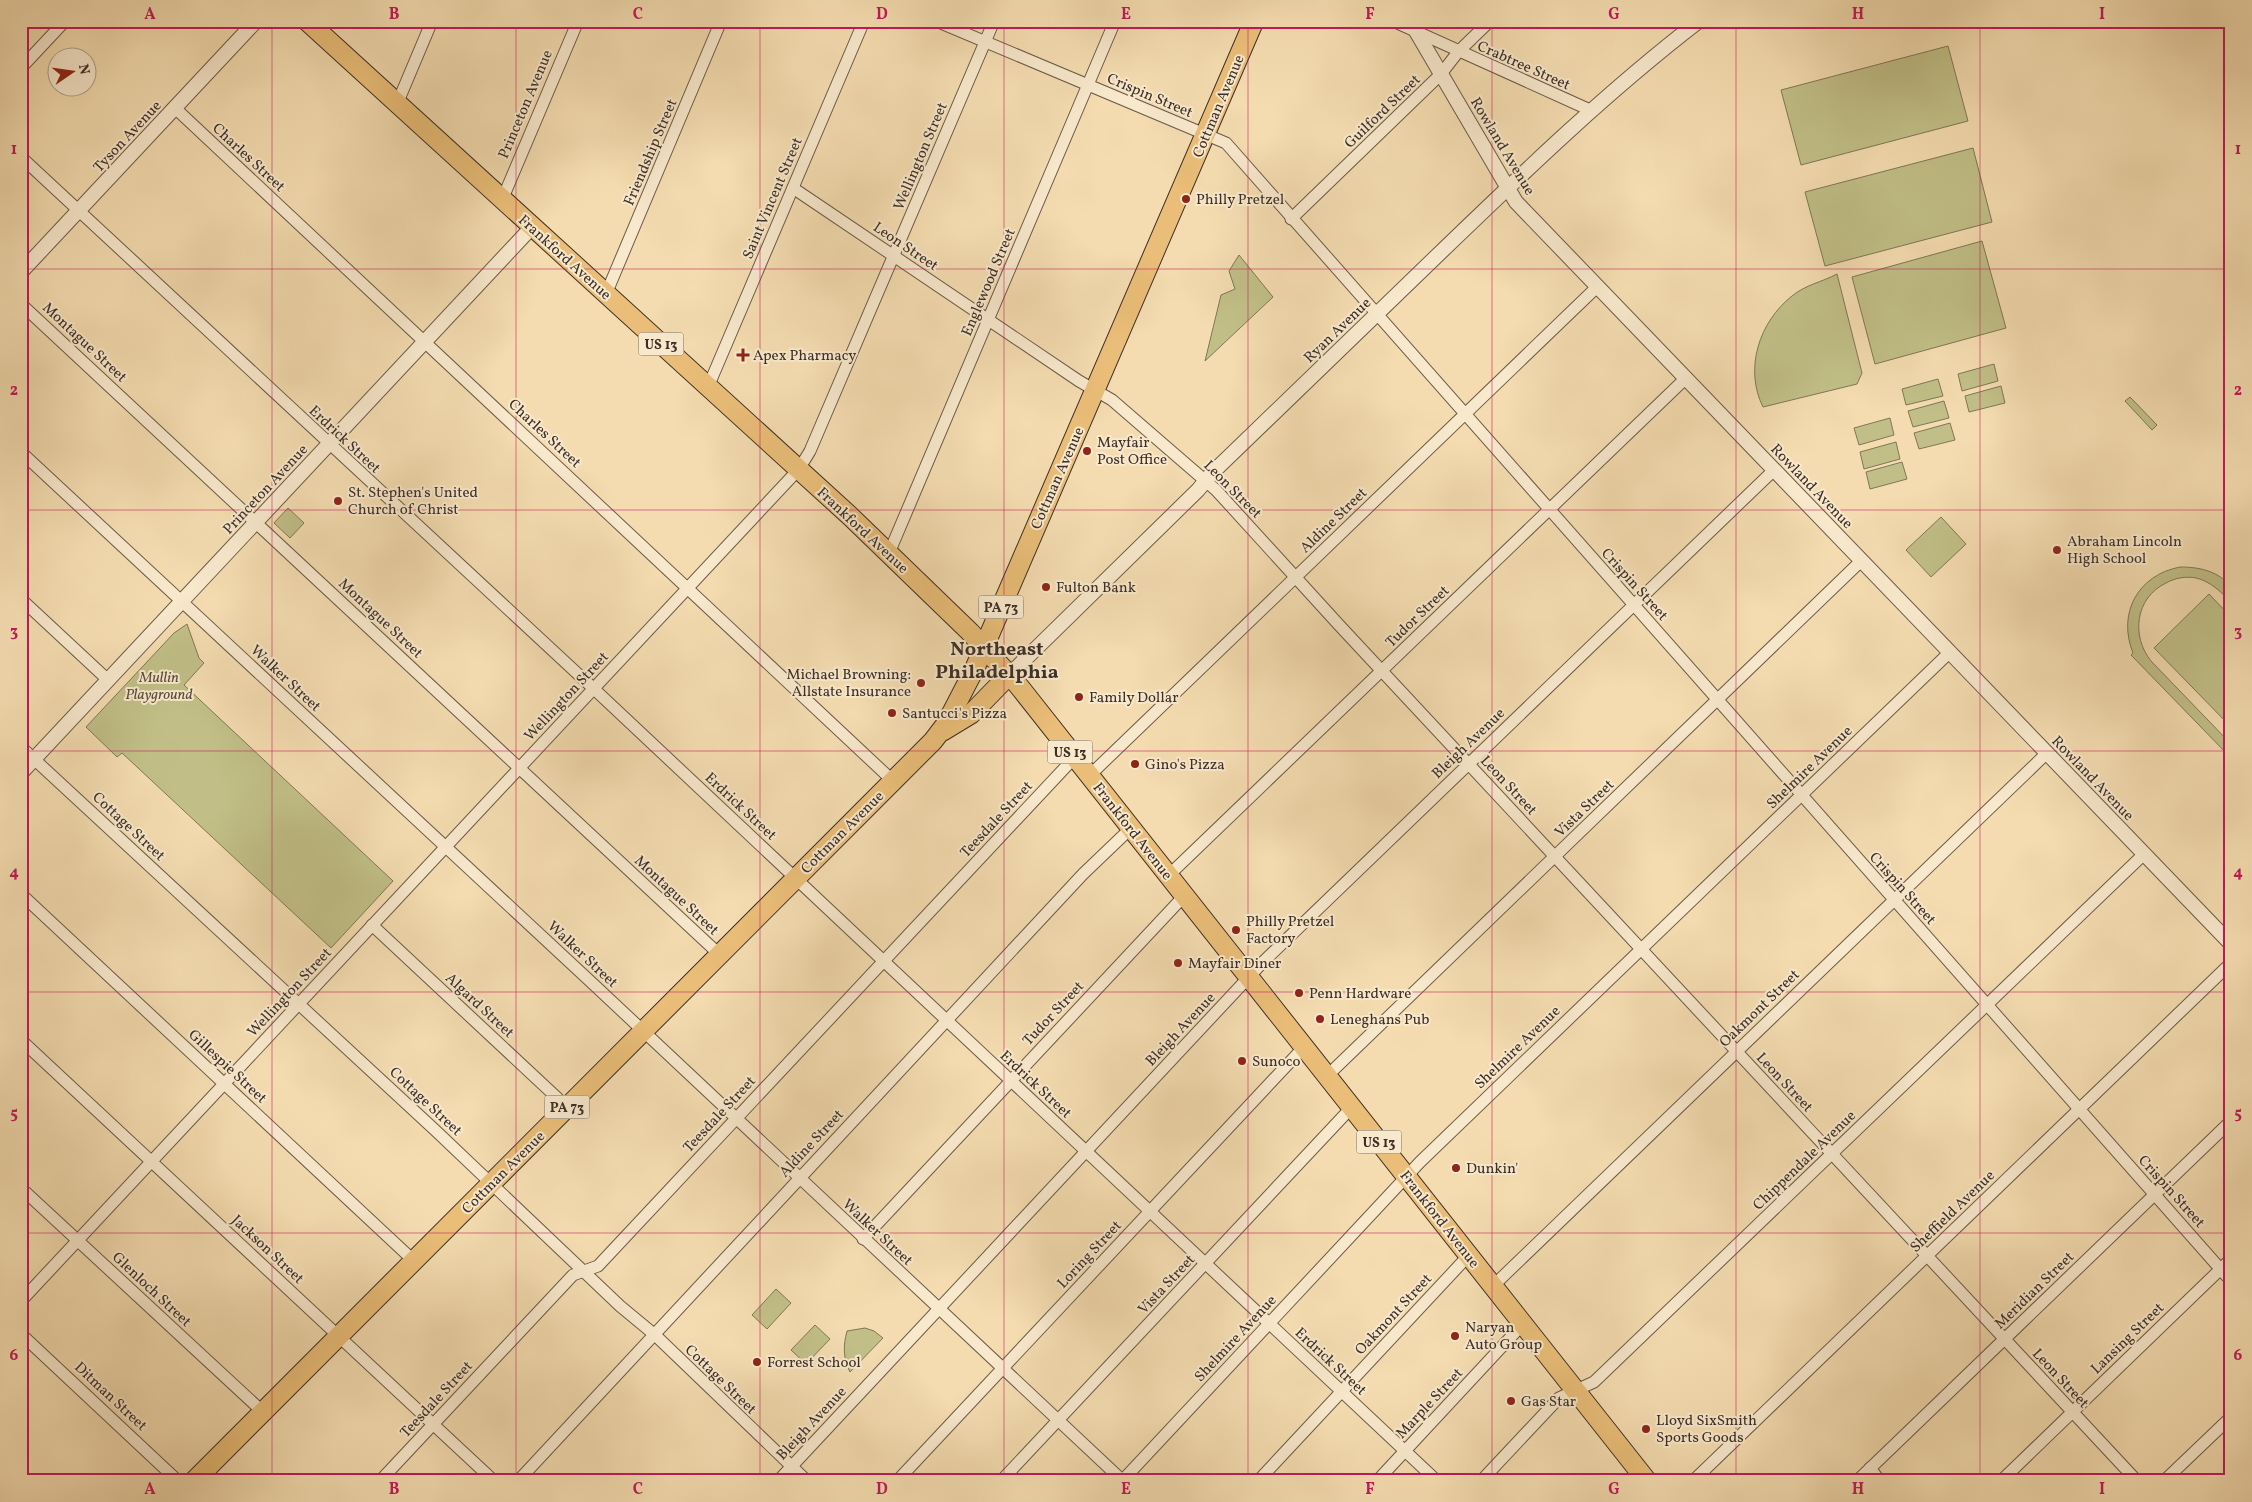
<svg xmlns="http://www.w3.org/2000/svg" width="2252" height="1502" font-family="Vollkorn,serif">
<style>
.green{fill:#c1bf87;stroke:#7f7757}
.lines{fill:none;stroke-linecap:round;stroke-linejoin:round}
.minor-casing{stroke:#6b5a49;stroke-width:13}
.tertiary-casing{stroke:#6b5a49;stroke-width:16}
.primary-casing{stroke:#3d2f27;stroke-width:21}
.minor{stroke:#f8e8cc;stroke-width:11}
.tertiary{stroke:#f8e8cc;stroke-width:14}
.primary{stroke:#eabe78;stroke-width:19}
.grid{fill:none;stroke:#c2185b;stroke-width:1;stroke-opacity:0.55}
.poi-dot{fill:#8f2418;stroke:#f8e8cc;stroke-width:2}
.labels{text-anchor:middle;stroke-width:4;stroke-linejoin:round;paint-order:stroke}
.shield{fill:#f8e8cc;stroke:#756658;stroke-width:1}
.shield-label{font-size:14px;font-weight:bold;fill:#3d2f27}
.street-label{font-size:15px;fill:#3d2f27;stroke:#f8e8cc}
.poi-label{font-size:15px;fill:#3d2f27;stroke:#f8e8cc;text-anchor:start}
.park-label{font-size:15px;font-style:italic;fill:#574c3a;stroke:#f8e8cc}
.district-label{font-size:20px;font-weight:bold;fill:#3d2f27;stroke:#f8e8cc}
.neatline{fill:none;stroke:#c2185b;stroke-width:2}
.grid-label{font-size:16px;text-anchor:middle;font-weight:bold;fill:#c2185b}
</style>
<rect width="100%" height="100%" fill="#f4dcb0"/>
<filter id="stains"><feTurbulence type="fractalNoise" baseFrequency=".004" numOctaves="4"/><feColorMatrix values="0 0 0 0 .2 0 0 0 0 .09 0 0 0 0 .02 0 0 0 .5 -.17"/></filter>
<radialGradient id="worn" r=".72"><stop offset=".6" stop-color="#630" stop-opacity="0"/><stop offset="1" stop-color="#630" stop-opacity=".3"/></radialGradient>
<g class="green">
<path d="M1948 46 1968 121 1801 165 1781 90Z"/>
<path d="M1973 148 1992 222 1825 266 1805 192Z"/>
<path d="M1982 241 2006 328 1875 364 1852 277Z"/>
<path d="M1239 255 1273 297 1205 361 1221 295 1235 289 1229 271Z"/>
<path d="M1837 274 1862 373 1857 384 1763 407C1744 369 1759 322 1792 296 1805 285 1822 282 1837 274Z"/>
<path d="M1994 364 1998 381 1962 391 1958 374Z"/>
<path d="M1938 379 1943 396 1906 405 1902 389Z"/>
<path d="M2001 386 2005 403 1969 412 1965 396Z"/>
<path d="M2130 397 2157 425 2152 430 2125 401Z"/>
<path d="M1944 401 1949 418 1913 427 1908 411Z"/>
<path d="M1890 418 1894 435 1859 445 1854 428Z"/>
<path d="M1950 423 1955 440 1919 449 1914 433Z"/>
<path d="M1896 442 1900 459 1864 469 1860 452Z"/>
<path d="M1902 462 1907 479 1870 489 1866 472Z"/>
<path d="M288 508 304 523 290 538 274 523Z"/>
<path d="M1941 517 1966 544 1931 577 1906 550Z"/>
<path d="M2180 567C2200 567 2217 571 2231 586V602C2221 592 2210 581 2196 578 2186 576 2175 578 2166 583 2135 598 2131 636 2151 661L2231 744V758L2131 655 2133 653C2117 613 2138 575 2180 567Z"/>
<path d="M2209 594 2231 617V727L2154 648Z"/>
<path d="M187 624 199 658 204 663 184 685 393 881 331 948 122 753 117 757 86 727 174 633Z"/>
<path d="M776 1289 791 1303 767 1329 752 1315Z"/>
<path d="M815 1325 830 1339 806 1364 791 1350Z"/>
<path d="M865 1328 874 1331 883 1338 850 1372C843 1358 843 1346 847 1331Z"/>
</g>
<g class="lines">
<defs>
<g id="minor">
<path d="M936 21 1226 143 2231 1281"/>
<path d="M1393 21 1590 110"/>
<path d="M21 68 65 21"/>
<path d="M397 104 432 21"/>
<path d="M175 108 893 781"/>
<path d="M21 157 593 688 1437 1481"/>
<path d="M793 188 1079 381 1112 400 1216 490 1339 625 2137 1481"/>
<path d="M502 200 578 21"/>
<path d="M1291 219 1441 74 1458 52 1490 21"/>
<path d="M606 294 721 21"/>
<path d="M21 304 720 955"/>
<path d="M708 387 864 21"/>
<path d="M21 452 591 982 1123 1481"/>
<path d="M889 553 1115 21"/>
<path d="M21 599 108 680"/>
<path d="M21 747 436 1131 620 1306 655 1335 807 1481"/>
<path d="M1089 776 1598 286"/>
<path d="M1168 876 1686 378"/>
<path d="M21 894 414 1261"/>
<path d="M372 925 567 1107"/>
<path d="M21 1040 494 1481"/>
<path d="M1327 1076 1861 561"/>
<path d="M21 1188 263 1412"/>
<path d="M863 1239 1184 896"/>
<path d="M1493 1286 2047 753"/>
<path d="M21 1301 799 469 810 451 994 21"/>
<path d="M21 1334 178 1481"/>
<path d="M1870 1468 1880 1481"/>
<path d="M380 1481 573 1275 598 1266 1074 758"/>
<path d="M518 1481 1083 874 1130 829"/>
<path d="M778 1481 1262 963 1774 470"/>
<path d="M897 1481 1304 1047"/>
<path d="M1001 1481 1351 1108"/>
<path d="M1122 1481 1420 1162 1950 652"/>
<path d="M1258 1481 1469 1255"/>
<path d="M1377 1481 1523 1324"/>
<path d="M1481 1481 1559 1398 1594 1382 2144 854"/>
<path d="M1693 1481 2231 963"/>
<path d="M1857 1481 2231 1121"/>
<path d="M2001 1481 2231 1259"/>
<path d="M2164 1481 2231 1417"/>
</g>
<g id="tertiary">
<path d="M1410 21 1516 202 2231 944"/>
<path d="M21 272 256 21"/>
<path d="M1009 675 1198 490 1212 473C1289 399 1366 325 1443 250 1526 170 1608 91 1699 21"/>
<path d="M21 773 532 227"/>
</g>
<g id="primary">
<path d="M307 21 850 516 970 632 1018 685 1647 1481"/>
<path d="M943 731 971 714 1009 675"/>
<path d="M194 1481 893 781 933 741 946 724 975 668 1254 21"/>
</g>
</defs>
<use href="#minor" class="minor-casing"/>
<use href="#tertiary" class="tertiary-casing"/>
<use href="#primary" class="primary-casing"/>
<use href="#minor" class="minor"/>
<use href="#tertiary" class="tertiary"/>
<use href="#primary" class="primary"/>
</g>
<path class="grid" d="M272 21V1481M516 21V1481M760 21V1481M1004 21V1481M1248 21V1481M1492 21V1481M1736 21V1481M1980 21V1481M21 269H2231M21 510H2231M21 751H2231M21 992H2231M21 1233H2231"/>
<g class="poi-dot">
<circle cx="1186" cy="199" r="5"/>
<path d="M740.5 347.5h5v5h5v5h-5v5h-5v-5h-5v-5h5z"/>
<circle cx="1087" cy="451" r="5"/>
<circle cx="338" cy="501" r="5"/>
<circle cx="2057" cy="550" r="5"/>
<circle cx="1046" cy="587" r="5"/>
<circle cx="921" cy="683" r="5"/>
<circle cx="1079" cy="697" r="5"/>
<circle cx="892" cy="713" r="5"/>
<circle cx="1135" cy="764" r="5"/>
<circle cx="1236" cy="930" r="5"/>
<circle cx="1178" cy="963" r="5"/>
<circle cx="1299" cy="993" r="5"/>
<circle cx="1320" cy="1019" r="5"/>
<circle cx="1242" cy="1061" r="5"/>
<circle cx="1456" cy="1168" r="5"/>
<circle cx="1455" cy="1336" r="5"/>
<circle cx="757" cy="1362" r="5"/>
<circle cx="1511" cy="1401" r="5"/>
<circle cx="1646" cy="1429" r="5"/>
</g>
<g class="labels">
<g class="shield">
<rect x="638.5" y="332.5" width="45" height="23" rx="4"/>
<rect x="978.5" y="595.5" width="45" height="23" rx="4"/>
<rect x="1047.5" y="740.5" width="45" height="23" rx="4"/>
<rect x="544.5" y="1095.5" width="45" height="23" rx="4"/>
<rect x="1356.5" y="1130.5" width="45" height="23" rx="4"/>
</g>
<g class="shield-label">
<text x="661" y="349">US 13</text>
<text x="1001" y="612">PA 73</text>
<text x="1070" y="757">US 13</text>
<text x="567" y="1112">PA 73</text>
<text x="1379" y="1147">US 13</text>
</g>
<g class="street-label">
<text transform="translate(1524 65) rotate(24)" y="5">Crabtree Street</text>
<text transform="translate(1150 95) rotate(23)" y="5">Crispin Street</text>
<text transform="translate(525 104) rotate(-67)" y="5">Princeton Avenue</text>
<text transform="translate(1218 106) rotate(-67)" y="5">Cottman Avenue</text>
<text transform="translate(1382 111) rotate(-44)" y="5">Guilford Street</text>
<text transform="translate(127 136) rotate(-47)" y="5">Tyson Avenue</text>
<text transform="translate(1503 146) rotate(59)" y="5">Rowland Avenue</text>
<text transform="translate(650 152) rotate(-67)" y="5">Friendship Street</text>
<text transform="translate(920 156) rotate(-67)" y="5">Wellington Street</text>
<text transform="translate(249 157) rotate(43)" y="5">Charles Street</text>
<text transform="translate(772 198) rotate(-67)" y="5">Saint Vincent Street</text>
<text transform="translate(906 246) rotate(34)" y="5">Leon Street</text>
<text transform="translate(565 257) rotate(42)" y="5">Frankford Avenue</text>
<text transform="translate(988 282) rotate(-67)" y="5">Englewood Street</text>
<text transform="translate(1337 330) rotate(-44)" y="5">Ryan Avenue</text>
<text transform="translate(85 342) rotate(43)" y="5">Montague Street</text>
<text transform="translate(545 433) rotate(43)" y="5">Charles Street</text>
<text transform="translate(345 439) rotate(43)" y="5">Erdrick Street</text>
<text transform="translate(1057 478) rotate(-66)" y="5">Cottman Avenue</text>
<text transform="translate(1812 486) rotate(46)" y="5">Rowland Avenue</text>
<text transform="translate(265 489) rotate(-47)" y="5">Princeton Avenue</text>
<text transform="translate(1233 489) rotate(45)" y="5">Leon Street</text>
<text transform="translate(1333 520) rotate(-44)" y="5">Aldine Street</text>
<text transform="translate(863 530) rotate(43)" y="5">Frankford Avenue</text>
<text transform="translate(1635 584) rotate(48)" y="5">Crispin Street</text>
<text transform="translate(1417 616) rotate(-44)" y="5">Tudor Street</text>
<text transform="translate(381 618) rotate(43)" y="5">Montague Street</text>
<text transform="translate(286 678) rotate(43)" y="5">Walker Street</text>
<text transform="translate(566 696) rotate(-47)" y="5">Wellington Street</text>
<text transform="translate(1468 743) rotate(-44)" y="5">Bleigh Avenue</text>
<text transform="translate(1809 767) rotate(-44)" y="5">Shelmire Avenue</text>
<text transform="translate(2093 778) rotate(46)" y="5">Rowland Avenue</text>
<text transform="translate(1509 785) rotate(47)" y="5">Leon Street</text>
<text transform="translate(741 806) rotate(43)" y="5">Erdrick Street</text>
<text transform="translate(1584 808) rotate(-44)" y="5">Vista Street</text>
<text transform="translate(996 819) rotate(-47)" y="5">Teesdale Street</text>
<text transform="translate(129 826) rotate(43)" y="5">Cottage Street</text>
<text transform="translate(1133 831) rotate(52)" y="5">Frankford Avenue</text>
<text transform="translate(842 832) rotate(-45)" y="5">Cottman Avenue</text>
<text transform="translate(1903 888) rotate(48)" y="5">Crispin Street</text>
<text transform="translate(677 895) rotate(43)" y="5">Montague Street</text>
<text transform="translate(583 954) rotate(43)" y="5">Walker Street</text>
<text transform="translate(289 992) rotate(-47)" y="5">Wellington Street</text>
<text transform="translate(480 1005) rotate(43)" y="5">Algard Street</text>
<text transform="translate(1759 1008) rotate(-44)" y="5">Oakmont Street</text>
<text transform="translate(1053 1013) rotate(-47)" y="5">Tudor Street</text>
<text transform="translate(1180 1029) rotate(-47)" y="5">Bleigh Avenue</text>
<text transform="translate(1517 1047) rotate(-44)" y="5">Shelmire Avenue</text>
<text transform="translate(228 1066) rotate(43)" y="5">Gillespie Street</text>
<text transform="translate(1785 1082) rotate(47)" y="5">Leon Street</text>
<text transform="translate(1036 1084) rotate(43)" y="5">Erdrick Street</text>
<text transform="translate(426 1101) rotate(43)" y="5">Cottage Street</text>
<text transform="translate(719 1114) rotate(-47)" y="5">Teesdale Street</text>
<text transform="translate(811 1143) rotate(-47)" y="5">Aldine Street</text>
<text transform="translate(1804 1160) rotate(-44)" y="5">Chippendale Avenue</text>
<text transform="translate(503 1172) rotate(-45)" y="5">Cottman Avenue</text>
<text transform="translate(2172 1191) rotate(48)" y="5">Crispin Street</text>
<text transform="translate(1952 1211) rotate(-44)" y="5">Sheffield Avenue</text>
<text transform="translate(1440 1219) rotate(52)" y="5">Frankford Avenue</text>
<text transform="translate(878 1232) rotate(43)" y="5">Walker Street</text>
<text transform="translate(268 1249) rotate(43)" y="5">Jackson Street</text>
<text transform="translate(1089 1254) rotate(-47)" y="5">Loring Street</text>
<text transform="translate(1166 1284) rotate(-47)" y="5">Vista Street</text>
<text transform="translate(152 1289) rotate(43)" y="5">Glenloch Street</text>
<text transform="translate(2034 1290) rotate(-44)" y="5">Meridian Street</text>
<text transform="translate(1393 1314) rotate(-47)" y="5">Oakmont Street</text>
<text transform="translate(1235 1338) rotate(-47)" y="5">Shelmire Avenue</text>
<text transform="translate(2127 1338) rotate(-44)" y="5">Lansing Street</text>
<text transform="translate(1331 1361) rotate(43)" y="5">Erdrick Street</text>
<text transform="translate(2061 1378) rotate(47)" y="5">Leon Street</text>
<text transform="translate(721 1379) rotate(44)" y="5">Cottage Street</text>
<text transform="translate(111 1396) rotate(43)" y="5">Ditman Street</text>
<text transform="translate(436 1399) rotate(-47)" y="5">Teesdale Street</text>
<text transform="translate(1429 1403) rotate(-47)" y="5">Marple Street</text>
<text transform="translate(811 1423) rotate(-47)" y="5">Bleigh Avenue</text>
</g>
<g class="poi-label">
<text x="1196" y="204">Philly Pretzel</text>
<text x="753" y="360">Apex Pharmacy</text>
<text x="1097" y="447">Mayfair<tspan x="1097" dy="17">Post Office</tspan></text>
<text x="348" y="497">St. Stephen's United<tspan x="348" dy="17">Church of Christ</tspan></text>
<text x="2067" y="546">Abraham Lincoln<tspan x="2067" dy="17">High School</tspan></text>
<text x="1056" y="592">Fulton Bank</text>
<text x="911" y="679" text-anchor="end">Michael Browning:<tspan x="911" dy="17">Allstate Insurance</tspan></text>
<text x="1089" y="702">Family Dollar</text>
<text x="902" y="718">Santucci's Pizza</text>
<text x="1145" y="769">Gino's Pizza</text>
<text x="1246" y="926">Philly Pretzel<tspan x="1246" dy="17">Factory</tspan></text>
<text x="1188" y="968">Mayfair Diner</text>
<text x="1309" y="998">Penn Hardware</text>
<text x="1330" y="1024">Leneghans Pub</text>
<text x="1252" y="1066">Sunoco</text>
<text x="1466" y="1173">Dunkin'</text>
<text x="1465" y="1332">Naryan<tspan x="1465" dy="17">Auto Group</tspan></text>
<text x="767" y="1367">Forrest School</text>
<text x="1521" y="1406">Gas Star</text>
<text x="1656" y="1425">Lloyd SixSmith<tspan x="1656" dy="17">Sports Goods</tspan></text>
</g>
<g class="park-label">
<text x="159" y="682">Mullin<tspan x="159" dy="17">Playground</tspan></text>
</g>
<g class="district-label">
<text x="997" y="655">Northeast<tspan x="997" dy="23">Philadelphia</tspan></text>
</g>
</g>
<rect width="2252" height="1502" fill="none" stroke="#f4dcb0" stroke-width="55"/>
<g transform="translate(72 72) rotate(77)"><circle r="24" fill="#f8e8cc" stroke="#ad9e8a"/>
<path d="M0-4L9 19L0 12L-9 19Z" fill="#8f2418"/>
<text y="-8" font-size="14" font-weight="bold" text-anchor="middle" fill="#3d2f27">N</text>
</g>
<rect x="28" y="28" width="2196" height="1446" class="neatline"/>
<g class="grid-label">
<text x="150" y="19">A</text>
<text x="394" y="19">B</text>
<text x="638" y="19">C</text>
<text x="882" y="19">D</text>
<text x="1126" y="19">E</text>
<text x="1370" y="19">F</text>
<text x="1614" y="19">G</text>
<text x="1858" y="19">H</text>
<text x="2102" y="19">I</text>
<text x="14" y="154">1</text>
<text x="2238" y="154">1</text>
<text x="14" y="395">2</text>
<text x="2238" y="395">2</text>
<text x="14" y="636">3</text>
<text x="2238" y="636">3</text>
<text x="14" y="877">4</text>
<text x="2238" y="877">4</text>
<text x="14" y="1118">5</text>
<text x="2238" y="1118">5</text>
<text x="14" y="1360">6</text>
<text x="2238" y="1360">6</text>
<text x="150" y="1494">A</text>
<text x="394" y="1494">B</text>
<text x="638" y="1494">C</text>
<text x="882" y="1494">D</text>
<text x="1126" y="1494">E</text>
<text x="1370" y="1494">F</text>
<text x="1614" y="1494">G</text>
<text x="1858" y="1494">H</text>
<text x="2102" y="1494">I</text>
</g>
<rect width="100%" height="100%" filter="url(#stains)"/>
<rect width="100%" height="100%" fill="url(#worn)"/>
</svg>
